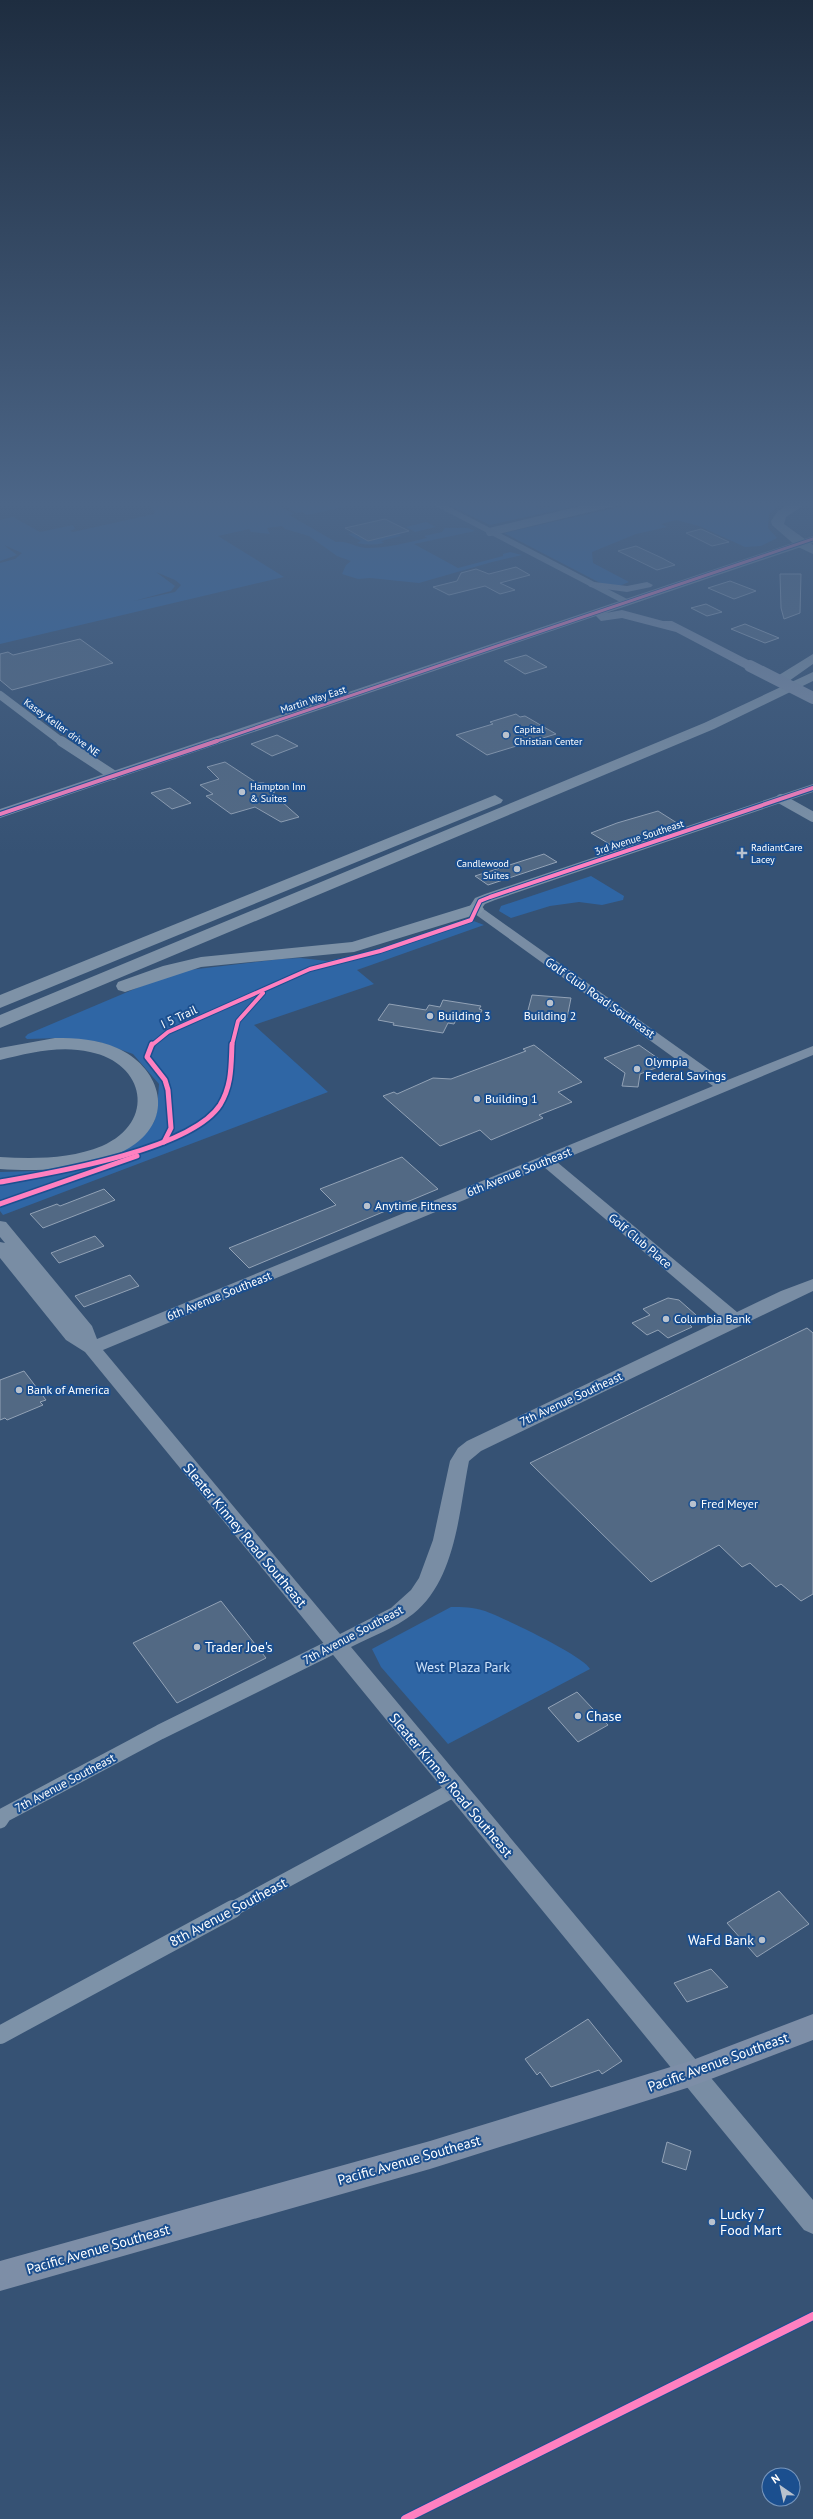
<svg xmlns="http://www.w3.org/2000/svg" width="813" height="2519" font-family="'PT Sans',sans-serif">
<style>
.green{fill:#2f66a5;fill-rule:evenodd}
.building{fill:#526984;stroke:#92a2b6}
.lines{fill:none;stroke-linecap:round;stroke-linejoin:round}
.street-far3{stroke:#7d92a8;stroke-width:8}
.street-far2{stroke:#7d92a8;stroke-width:10}
.street-far1{stroke:#7d92a8;stroke-width:15}
.street{stroke:#7d92a8;stroke-width:18}
.secondary{fill:#798da4;fill-rule:evenodd}
.primary{fill:#7d8ea7;fill-rule:evenodd}
.highway{fill:#7e92a7;fill-rule:evenodd}
.primary-bridge{stroke:#7d8ea7;stroke-width:12}
.cycleway-far3-casing{stroke:#1b4f8f;stroke-width:4.5}
.cycleway-far2-casing{stroke:#1b4f8f;stroke-width:6}
.cycleway-far1-casing{stroke:#1b4f8f;stroke-width:8}
.cycleway-casing{stroke:#1b4f8f;stroke-width:10}
.cycleway-far3{stroke:#ff80c0;stroke-width:3}
.cycleway-far2{stroke:#ff80c0;stroke-width:4}
.cycleway-far1{stroke:#ff80c0;stroke-width:5}
.cycleway{stroke:#ff80c0;stroke-width:8}
.poi-dot{fill:#b9c2ce;stroke:#1b4f8f;stroke-width:1.5}
.labels{text-anchor:middle;stroke-width:4;stroke-linejoin:round;paint-order:stroke}
.far-street-label{font-size:10px;fill:#fff;stroke:#1b4f8f}
.far-poi-label{font-size:10px;fill:#fff;stroke:#1b4f8f;text-anchor:start}
.street-label{font-size:12px;fill:#fff;stroke:#1b4f8f}
.poi-label{font-size:12px;fill:#fff;stroke:#1b4f8f;text-anchor:start}
.near-street-label{font-size:14px;fill:#fff;stroke:#1b4f8f}
.near-poi-label{font-size:14px;fill:#fff;stroke:#1b4f8f;text-anchor:start}
.near-park-label{font-size:14px;fill:#cfe3fa;stroke:#1b4f8f}
</style>
<rect width="100%" height="100%" fill="#365274"/>
<g class="green">
<path d="M142 501H269L294 514 289 515 336 542C346 540 355 547 366 548 387 548 406 543 427 538L424 536 442 532 445 528H468L475 531 414 544 458 568 503 556V554L510 552 522 555 492 562 419 583 370 578 358 579 342 574 346 565 351 561 337 556 309 536 285 529 282 526 267 528 270 534 251 532 249 529 218 536 284 577 0 644V563L15 559 22 553 4 545 17 555 0 561V520L13 517 40 532 73 525 75 529 70 531 73 532 154 514 155 511ZM156 572 175 580 181 585 175 592 134 601 171 591 175 586Z"/>
<path d="M277 501H370L307 515 302 512 297 513Z"/>
<path d="M441 501H528L541 509 572 501H598L490 525Z"/>
<path d="M647 501H793L780 503 769 514 768 528 777 538 761 546 745 547 699 526 676 520 661 524 667 527 636 534 592 552 593 563 629 582 617 587 604 585 504 533Z"/>
<path d="M426 522 436 527 415 532 406 527Z"/>
<path d="M355 533 369 541 398 533 401 536 381 541 384 543C375 545 366 545 357 543L361 541 348 534Z"/>
<path d="M591 876 624 896 623 900 602 905 579 902 550 906 511 918 499 911 501 906Z"/>
<path d="M471 920 484 925 357 970 374 984 254 1025 328 1092 3 1215 0 1211V1172L35 1171 67 1167 146 1131 154 1122 157 1111 159 1084 133 1054 99 1042 60 1038 27 1039 25 1037 28 1034 151 982 189 970 281 959 301 958 327 961 382 949 455 923Z"/>
<path d="M451 1607C463 1607 473 1607 485 1611 502 1617 584 1656 590 1669L448 1744 381 1667 372 1649Z"/>
</g>
<g class="building">
<path d="M385 519 409 531 368 541 345 528Z"/>
<path d="M701 529 712 534 729 542 712 546 686 533Z"/>
<path d="M636 546 662 558 675 565 657 570 618 551Z"/>
<path d="M516 567 530 575 500 583 515 590 500 594 485 586 449 595 433 587 457 581 461 573 476 569 489 574Z"/>
<path d="M780 574H801L800 613 784 619 781 608Z"/>
<path d="M730 581 756 591 734 599 708 588Z"/>
<path d="M706 604 722 612 707 616 691 608Z"/>
<path d="M745 624 779 638 765 643 731 629Z"/>
<path d="M80 639 113 663 12 690 0 680V654L8 652 13 655Z"/>
<path d="M526 655 547 667 525 674 504 661Z"/>
<path d="M516 714 520 717 525 716 556 734 487 755 456 735 493 724 490 722Z"/>
<path d="M277 735 298 746 272 756 251 744Z"/>
<path d="M225 762 257 783H264L275 792 272 793 299 817 281 822 255 807 231 814 206 796 213 794 200 785 219 779 207 767Z"/>
<path d="M170 788 191 803 172 809 151 793Z"/>
<path d="M658 811 677 823 611 845 591 833 617 823Z"/>
<path d="M544 854 557 862 488 885 475 876Z"/>
<path d="M532 995 571 998 567 1018 527 1014Z"/>
<path d="M443 1000 481 1006 479 1009 482 1010 476 1022 457 1018 454 1024 448 1023 443 1033 393 1025 394 1023 378 1020 389 1004 426 1010 429 1005 440 1007Z"/>
<path d="M534 1045 582 1082 558 1092 572 1102 539 1115 543 1118 491 1140 480 1130 440 1146 383 1096 394 1092 397 1094 433 1078 451 1079 526 1051 523 1049Z"/>
<path d="M639 1045 666 1064 640 1074 638 1087 622 1086 625 1073 604 1058Z"/>
<path d="M402 1157 438 1189 249 1268 229 1248 336 1205 320 1189Z"/>
<path d="M104 1189 115 1200 43 1228 30 1214 57 1204 60 1206Z"/>
<path d="M95 1236 104 1246 59 1263 51 1253Z"/>
<path d="M130 1275 139 1286 84 1307 75 1296Z"/>
<path d="M668 1298 679 1300 696 1315 690 1318 693 1320 688 1323 692 1327 668 1338 658 1330 647 1335 632 1323 650 1315 643 1309Z"/>
<path d="M807 1328 813 1333V1594L801 1601 781 1584 776 1587 750 1563 742 1567 719 1545 651 1582 530 1463Z"/>
<path d="M24 1371 46 1400 40 1402 43 1405 7 1420 5 1418 0 1420V1380Z"/>
<path d="M221 1601 266 1658 177 1703 133 1643Z"/>
<path d="M577 1692 608 1725 578 1742 548 1708Z"/>
<path d="M779 1891 809 1924 757 1957 727 1923Z"/>
<path d="M711 1969 728 1987 687 2002 674 1983Z"/>
<path d="M588 2019 622 2061 602 2074 599 2070 551 2087 540 2072 537 2075 525 2059Z"/>
<path d="M667 2142 691 2151 686 2170 662 2162Z"/>
</g>
<g class="lines">
<g class="street-far3">
<path d="M490 532 618 501"/>
<path d="M0 695 62 742"/>
</g>
<g class="street-far2">
<path d="M61 741 113 775"/>
<path d="M781 799 813 817"/>
</g>
<g class="street-far1">
<path d="M0 1821 4 1815 160 1732 336 1645"/>
<path d="M231 1910 455 1789"/>
</g>
<path class="street" d="M0 2035 233 1909"/>
<g class="secondary">
<path d="M426 501H438L631 601 622 603Z"/>
<path d="M813 784V792L495 900 485 904 482 908 725 1081 813 1046V1055L557 1162 737 1312 781 1291 813 1279V1291L481 1451 469 1461C459 1511 456 1580 413 1614 395 1628 371 1637 351 1647L813 2200V2234L804 2230 85 1352 66 1340 0 1258V1242L5 1243 0 1237V1221L6 1222 92 1326 97 1339 713 1086 468 909 475 898 485 894ZM544 1167 723 1319 467 1441 458 1448 450 1461 433 1540 419 1578 411 1590 391 1608 340 1634 103 1350Z"/>
</g>
<g class="primary">
<path d="M813 536V543L606 613 622 610 663 621H672L754 663 756 666 754 669H746L676 632 622 618 601 621 596 616 0 818V809Z"/>
<path d="M594 582 627 586 647 582 653 585 651 587 627 592 590 587 588 585Z"/>
<path d="M813 2014V2040L690 2087 430 2169 0 2291V2261L430 2141 690 2061Z"/>
</g>
<g class="highway">
<path d="M795 501H810L786 517 784 524 813 545V554L796 546 772 525 771 521 778 511Z"/>
<path d="M813 654V664L789 681H779L777 678 779 675Z"/>
<path d="M813 672V681L714 729 0 1028V1015L704 723Z"/>
<path d="M495 795 503 800 501 803 0 1008V995Z"/>
<path d="M475 904 481 905 484 909 481 913 354 952 201 967 125 992 118 990 116 986 118 982 163 966 201 957 352 942Z"/>
<path d="M55 1038C76 1038 98 1039 117 1048 158 1066 176 1114 135 1144 98 1170 44 1172 0 1169V1157C34 1159 70 1159 102 1146 157 1122 145 1063 90 1052 60 1045 29 1053 0 1060V1048Z"/>
</g>
<path class="primary-bridge" d="M750 666 813 698"/>
<defs>
<path id="cycleway-far3" d="M214 742 813 539"/>
<g id="cycleway-far2">
<path d="M0 814 217 741"/>
<path d="M152 1045 168 1032 310 969 380 951 471 920 480 901 490 897 813 788"/>
<path d="M232 1045 238 1021 263 993"/>
</g>
<g id="cycleway-far1">
<path d="M152 1044 147 1057 165 1080 168 1090 171 1128 164 1142"/>
<path d="M0 1182C51 1173 191 1150 220 1105 232 1085 231 1066 232 1044"/>
<path d="M0 1204 137 1156"/>
</g>
<path id="cycleway" d="M405 2519 813 2316"/>
</defs>
<use href="#cycleway-far3" class="cycleway-far3-casing"/>
<use href="#cycleway-far2" class="cycleway-far2-casing"/>
<use href="#cycleway-far1" class="cycleway-far1-casing"/>
<use href="#cycleway" class="cycleway-casing"/>
<use href="#cycleway-far3" class="cycleway-far3"/>
<use href="#cycleway-far2" class="cycleway-far2"/>
<use href="#cycleway-far1" class="cycleway-far1"/>
<use href="#cycleway" class="cycleway"/>
</g>
<linearGradient id="sky" x2="0" y2="1"><stop stop-color="#1e2d40"/><stop offset="0.59" stop-color="#4c6688"/><stop offset="1" stop-color="#4c6688" stop-opacity="0"/></linearGradient>
<rect width="813" height="854" fill="url(#sky)"/>
<g class="poi-dot">
<circle cx="506" cy="735" r="4"/>
<circle cx="242" cy="792" r="4"/>
<path d="M740 847h4v4h4v4h-4v4h-4v-4h-4v-4h4z"/>
<circle cx="517" cy="869" r="4"/>
<circle cx="550" cy="1003" r="4"/>
<circle cx="430" cy="1016" r="4"/>
<circle cx="637" cy="1069" r="4"/>
<circle cx="477" cy="1099" r="4"/>
<circle cx="367" cy="1206" r="4"/>
<circle cx="666" cy="1319" r="4"/>
<circle cx="19" cy="1390" r="4"/>
<circle cx="693" cy="1504" r="4"/>
<circle cx="197" cy="1647" r="4"/>
<circle cx="578" cy="1716" r="4"/>
<circle cx="762" cy="1940" r="4"/>
<circle cx="712" cy="2222" r="4"/>
</g>
<g class="labels">
<g class="far-street-label">
<text transform="translate(313 699) rotate(-18)" y="4">Martin Way East</text>
<text transform="translate(62 727) rotate(36)" y="4">Kasey Keller drive NE</text>
<text transform="translate(639 837) rotate(-18)" y="4">3rd Avenue Southeast</text>
</g>
<g class="far-poi-label">
<text x="514" y="733">Capital<tspan x="514" dy="12">Christian Center</tspan></text>
<text x="250" y="790">Hampton Inn<tspan x="250" dy="12">&amp; Suites</tspan></text>
<text x="751" y="851">RadiantCare<tspan x="751" dy="12">Lacey</tspan></text>
<text x="509" y="867" text-anchor="end">Candlewood<tspan x="509" dy="12">Suites</tspan></text>
</g>
<g class="street-label">
<text transform="translate(600 998) rotate(35)" y="4">Golf Club Road Southeast</text>
<text transform="translate(179 1017) rotate(-25)" y="4">I 5 Trail</text>
<text transform="translate(519 1172) rotate(-22)" y="4">6th Avenue Southeast</text>
<text transform="translate(640 1241) rotate(40)" y="4">Golf Club Place</text>
<text transform="translate(219 1296) rotate(-22)" y="4">6th Avenue Southeast</text>
<text transform="translate(571 1399) rotate(-25)" y="4">7th Avenue Southeast</text>
<text transform="translate(353 1635) rotate(-28)" y="4">7th Avenue Southeast</text>
<text transform="translate(65 1783) rotate(-28)" y="4">7th Avenue Southeast</text>
</g>
<g class="poi-label">
<text x="438" y="1020">Building 3</text>
<text x="550" y="1020" text-anchor="middle">Building 2</text>
<text x="645" y="1066">Olympia<tspan x="645" dy="14">Federal Savings</tspan></text>
<text x="485" y="1103">Building 1</text>
<text x="375" y="1210">Anytime Fitness</text>
<text x="674" y="1323">Columbia Bank</text>
<text x="27" y="1394">Bank of America</text>
<text x="701" y="1508">Fred Meyer</text>
</g>
<g class="near-street-label">
<text transform="translate(245 1535) rotate(50)" y="5">Sleater Kinney Road Southeast</text>
<text transform="translate(451 1785) rotate(50)" y="5">Sleater Kinney Road Southeast</text>
<text transform="translate(228 1912) rotate(-28)" y="5">8th Avenue Southeast</text>
<text transform="translate(718 2062) rotate(-20)" y="5">Pacific Avenue Southeast</text>
<text transform="translate(409 2160) rotate(-16)" y="5">Pacific Avenue Southeast</text>
<text transform="translate(98 2249) rotate(-16)" y="5">Pacific Avenue Southeast</text>
</g>
<g class="near-poi-label">
<text x="205" y="1652">Trader Joe's</text>
<text x="586" y="1721">Chase</text>
<text x="754" y="1945" text-anchor="end">WaFd Bank</text>
<text x="720" y="2219">Lucky 7<tspan x="720" dy="16">Food Mart</tspan></text>
</g>
<g class="near-park-label">
<text x="463" y="1672">West Plaza Park</text>
</g>
</g>
<g transform="translate(781 2487) rotate(326)"><circle r="19" fill="#1b4f8f" stroke="#7695bc"/>
<path d="M0-3L7 15L0 10L-7 15Z" fill="#b9c2ce"/>
<text y="-6" font-size="11" font-weight="bold" text-anchor="middle" fill="#ffffff">N</text>
</g>
</svg>
